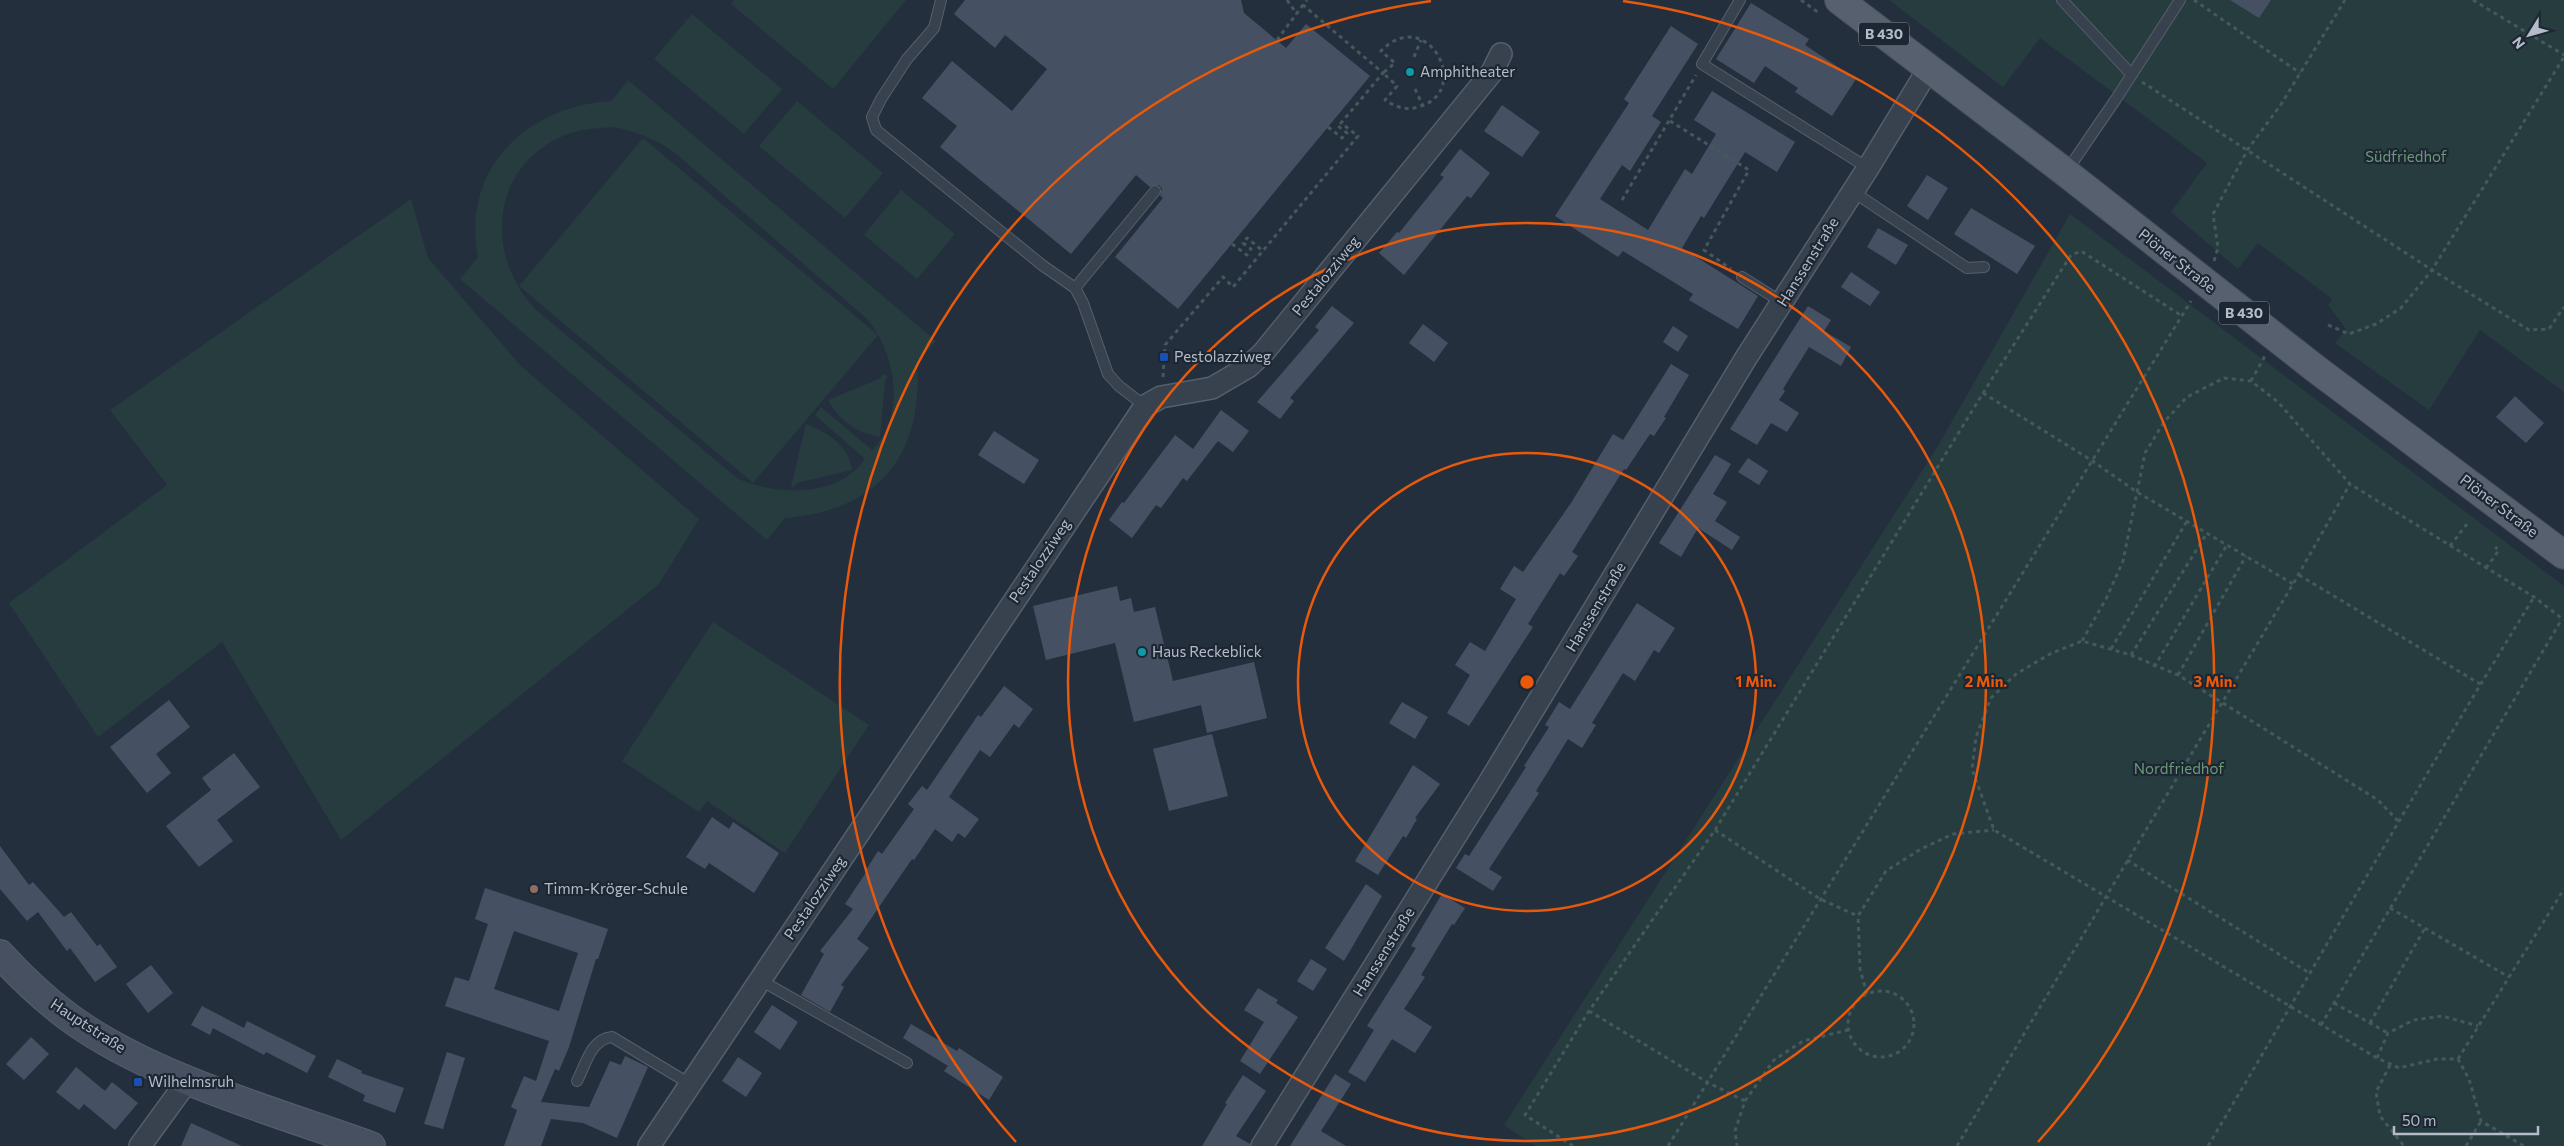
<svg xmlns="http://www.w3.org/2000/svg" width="2564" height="1146" font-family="Commissioner,sans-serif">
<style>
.green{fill:#263c3f;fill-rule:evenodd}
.building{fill:#455162;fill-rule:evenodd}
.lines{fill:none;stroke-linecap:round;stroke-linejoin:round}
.lane-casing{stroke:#565f6c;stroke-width:12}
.street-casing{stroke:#565f6c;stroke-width:24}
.secondary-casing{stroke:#565f6c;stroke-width:30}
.primary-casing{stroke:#414a57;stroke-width:30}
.path{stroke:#44595c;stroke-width:3;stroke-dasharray:4 4;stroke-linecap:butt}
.lane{stroke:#38414e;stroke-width:10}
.street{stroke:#38414e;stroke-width:21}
.secondary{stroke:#465061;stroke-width:28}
.primary{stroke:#56606e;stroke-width:28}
.ring{fill:none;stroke:#e8590c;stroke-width:2.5}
.culture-dot{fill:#0f9aa8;stroke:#1d2633;stroke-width:2}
.transit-dot{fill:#1a4fb4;stroke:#1d2633;stroke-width:2}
.education-dot{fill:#8d6e63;stroke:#1d2633;stroke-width:2}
.labels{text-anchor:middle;stroke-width:4.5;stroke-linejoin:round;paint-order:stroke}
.shield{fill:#1d2633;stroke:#878f9c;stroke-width:1}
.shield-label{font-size:14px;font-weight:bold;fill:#b4bcc9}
.poi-label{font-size:15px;fill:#b4bcc9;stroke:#1d2633;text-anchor:start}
.park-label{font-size:15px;fill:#6b9a76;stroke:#1d2633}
.street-label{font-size:15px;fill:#b4bcc9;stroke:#1d2633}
.centre{fill:#e8590c;stroke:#1d2633;stroke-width:2.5}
.ring-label{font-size:15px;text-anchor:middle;font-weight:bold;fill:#e8590c;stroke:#1d2633;stroke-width:4.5;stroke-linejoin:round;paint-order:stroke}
</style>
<rect width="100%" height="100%" fill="#242f3e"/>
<g class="green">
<path d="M734 0H906L833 89 731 4Z"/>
<path d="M1889 0H2564V392L2480 330 2429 410 2335 343 2346 329 2328 305 2332 299 2258 243 2238 269 2171 212 2207 163 2040 38 2003 87Z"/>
<path d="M692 14 782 89 744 134 654 59Z"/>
<path d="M628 80 936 341 917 362C924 454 879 511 785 518L767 540 460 279 478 257C461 168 527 106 612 101ZM614 127C638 132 655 139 675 153L866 318C896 352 907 415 872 450L821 407 815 415 865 459C837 499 778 495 738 479L534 308C484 253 491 166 565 135 581 129 597 128 614 127Z"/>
<path d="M797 101 883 173 845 218 759 146Z"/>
<path d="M643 138 878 335 753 483 519 286Z"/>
<path d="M901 190 955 234 917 279 864 235Z"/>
<path d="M411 199 428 258 521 366 699 519 659 584 341 840 222 642 98 737 9 603 167 485 110 410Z"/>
<path d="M2070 214 2564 586V1146H1535L1504 1125 1938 446Z"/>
<path d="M883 374 888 376 885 380 880 437C855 432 840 421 828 400L881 378Z"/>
<path d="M806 424C827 432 850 446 852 470L797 483 794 487 791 486Z"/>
<path d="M713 622 869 725 785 853 707 801 699 812 622 761Z"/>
</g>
<g class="building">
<path d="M965 0H1241L1244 13 1286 48 1306 24 1370 76 1178 309 1115 257 1163 198 1160 195 1162 189 1159 185 1150 187 1136 175 1071 254 940 147 957 126 922 98 952 61 1012 111 1047 69 1005 35 995 48 954 14Z"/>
<path d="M2230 0H2271L2259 18Z"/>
<path d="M1751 3 1809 39 1805 45 1856 79 1832 116 1795 92 1798 88 1765 66 1754 83 1716 59Z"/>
<path d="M1671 26 1698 44 1652 116 1661 122 1630 171 1622 165 1600 199 1648 230 1685 169 1692 174 1716 134 1694 120 1712 91 1795 142 1777 172 1745 152 1704 218 1701 216 1682 248 1758 296 1738 329 1689 300 1693 294 1623 251 1618 257 1555 216 1629 103 1624 99Z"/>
<path d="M1502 105 1540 132 1522 157 1484 131Z"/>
<path d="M1460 149 1490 173 1471 198 1467 196 1404 275 1379 253 1397 232 1399 233 1444 177 1440 175Z"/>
<path d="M1927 175 1948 188 1928 220 1907 206Z"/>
<path d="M1971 208 2035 246 2017 274 1954 234Z"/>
<path d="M1878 228 1908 245 1896 265 1867 247Z"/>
<path d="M1851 272 1880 292 1870 306 1841 287Z"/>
<path d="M1332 306 1354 323 1290 398 1294 401 1280 419 1257 402 1319 330 1315 327Z"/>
<path d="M1808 306 1831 320 1824 331 1851 347 1841 366 1809 347 1783 389 1785 391 1779 400 1799 413 1787 432 1771 423 1757 445 1730 429Z"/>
<path d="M1423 324 1448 343 1434 362 1409 343Z"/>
<path d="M1673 326 1688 336 1678 352 1663 342Z"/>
<path d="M1671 364 1689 375 1664 417 1666 418 1654 436 1650 434 1626 470 1624 469 1572 552 1578 556 1564 576 1560 573 1528 624 1533 627 1469 726 1447 713 1470 675 1455 665 1470 642 1485 651 1516 599 1500 589 1514 566 1523 572 1571 503 1613 434 1623 440Z"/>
<path d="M2515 396 2544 423 2526 443 2496 417Z"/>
<path d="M1221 410 1249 431 1233 452 1218 441 1187 481 1183 478 1161 508 1156 505 1132 538 1109 520 1122 502 1124 503 1175 435 1193 449Z"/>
<path d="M994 431 1039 460 1024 484 978 455Z"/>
<path d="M1715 455 1731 464 1713 494 1727 502 1715 521 1740 537 1732 550 1698 528 1681 557 1659 543Z"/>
<path d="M1748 458 1768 471 1759 485 1738 472Z"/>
<path d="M1117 586 1120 601 1131 598 1134 612 1155 607 1173 681 1254 662 1267 718 1207 733 1201 705 1134 722 1115 643 1046 660 1033 606Z"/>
<path d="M1637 603 1675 628 1659 653 1654 650 1635 681 1623 673 1592 723 1596 725 1582 748 1568 739 1536 791 1539 793 1489 869 1502 877 1493 891 1456 868 1465 854 1469 856 1526 767 1524 766 1549 727 1545 725 1559 702 1570 709Z"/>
<path d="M1004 686 1033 709 1019 728 1014 724 990 757 980 750 949 797 979 819 965 838 958 833 952 842 935 829 914 860 912 859 857 939 869 948 841 985 844 987 830 1012 801 995 824 954 820 951 853 909 845 904 867 871 866 870 878 851 882 854 914 809 908 804 922 786 927 790 978 715 981 717Z"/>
<path d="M169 700 190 727 156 754 171 773 147 793 110 747Z"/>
<path d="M1402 702 1428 717 1415 739 1389 723Z"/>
<path d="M1212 734 1228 796 1169 811 1153 749Z"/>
<path d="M234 753 260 787 217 820 233 841 199 867 166 826 211 790 202 778Z"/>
<path d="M1413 765 1440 784 1415 818 1417 819 1406 838 1403 836 1378 875 1355 861Z"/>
<path d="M712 817 729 829 733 822 779 853 754 893 709 863 705 869 686 857Z"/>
<path d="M0 846 29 885 33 882 64 917 71 912 97 946 100 944 117 967 95 982 70 948 67 951 38 912 27 921 0 889Z"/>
<path d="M1366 884 1382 896 1344 961 1325 948Z"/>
<path d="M485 888 608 929 598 959H596L569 1047 559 1071 555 1069 541 1102 589 1107 610 1061 621 1065 625 1056 648 1067 617 1138 583 1123 551 1119 541 1146H504L517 1110 511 1107 524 1076 536 1081 549 1041 445 1006 455 977 469 981 488 924 475 919ZM514 931 578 953 559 1011 494 989Z"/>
<path d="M1442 894 1465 908 1454 925 1452 924 1421 975 1425 977 1404 1009 1432 1027 1415 1053 1392 1039 1365 1082 1348 1072 1374 1030 1367 1026 1416 948 1411 946Z"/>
<path d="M1311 959 1327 969 1313 991 1297 981Z"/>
<path d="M151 965 173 993 148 1013 126 984Z"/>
<path d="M1258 988 1278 1000 1276 1003 1298 1017 1260 1074 1240 1061 1264 1022 1244 1010Z"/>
<path d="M772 1005 798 1022 780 1050 754 1032Z"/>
<path d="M202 1006 244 1028 247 1021 316 1056 307 1073 266 1052 264 1055 213 1028 210 1035 191 1025Z"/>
<path d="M911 1024 957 1051 959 1048 1003 1077 989 1100 944 1071 948 1066 903 1038Z"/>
<path d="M31 1037 49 1054 24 1080 6 1064Z"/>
<path d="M447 1052 465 1058 443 1129 424 1124Z"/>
<path d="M738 1057 762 1073 746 1097 722 1081Z"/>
<path d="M337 1059 362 1071 361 1073 404 1088 395 1113 363 1101 365 1095 328 1077Z"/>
<path d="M76 1067 105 1091 112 1082 138 1103 115 1130 84 1104 79 1110 56 1092Z"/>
<path d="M1335 1074 1351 1084 1321 1131 1346 1146H1290Z"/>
<path d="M1243 1075 1266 1091 1236 1136 1250 1144V1146H1202L1227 1104 1225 1103Z"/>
<path d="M191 1123 242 1146H181Z"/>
</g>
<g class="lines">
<defs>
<g id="lane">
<path d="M941 0 934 28 907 59 881 99 872 117 876 130 1042 265 1075 288 1083 303 1108 374 1119 386 1145 406"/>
<path d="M1740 0 1702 64 1868 168"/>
<path d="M2062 0 2131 74"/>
<path d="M2066 172 2116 99 2180 0"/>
<path d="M1852 191 1967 268 1984 267"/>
<path d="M1742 277 1783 303"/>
<path d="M1075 288 1155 191"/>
<path d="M760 980 907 1063"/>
<path d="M577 1081C586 1064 591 1039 612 1037L690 1084"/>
</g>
<g id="street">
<path d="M140 1146 188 1080"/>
<path d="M649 1146 1145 406 1161 397 1212 388 1248 367 1263 353 1492 72 1501 54"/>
<path d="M1262 1146 1490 781 1746 358 1868 168 1929 68"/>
</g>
<path id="secondary" d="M0 954C21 977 42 997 67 1016 149 1077 274 1111 371 1146"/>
<path id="primary" d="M1839 0 2065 172 2316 369 2564 555"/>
</defs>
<use href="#lane" class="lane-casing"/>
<use href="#street" class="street-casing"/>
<use href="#secondary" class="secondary-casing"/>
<use href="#primary" class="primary-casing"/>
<g class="path">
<path d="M1287 0 1297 14"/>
<path d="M1801 0 1819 13"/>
<path d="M2194 0 2300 73"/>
<path d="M2473 0 2564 55"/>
<path d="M1277 40 1303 5"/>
<path d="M1380 52C1426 3 1473 89 1421 106 1408 111 1397 108 1385 100L1397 86 1383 73 1395 63 1381 51"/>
<path d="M1414 57 1421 40"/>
<path d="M1425 73 1444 72"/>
<path d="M2142 82 2432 270 2529 330 2549 329 2564 307"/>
<path d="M1415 89 1423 106"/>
<path d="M1670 121 1749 170 1704 250 1731 269"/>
<path d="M1328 127 1342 138 1347 133 1338 126 1341 123"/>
<path d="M1622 200 1696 75"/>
<path d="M1232 244 1247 255 1251 249 1243 243 1247 238 1263 251"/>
<path d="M2214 261 2218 248 2213 214 2248 149 2280 106 2345 0"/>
<path d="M2328 325 2349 334 2376 324 2401 308 2432 270 2564 57"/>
<path d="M1163 377 1165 345 1223 277 1233 287 1358 136 1341 123 1383 73 1303 5 1307 0"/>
<path d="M2251 381 2265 356"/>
<path d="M1983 393 2091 460 2137 492 2293 584"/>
<path d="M2450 546 2466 525 2470 527"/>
<path d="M2486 568 2499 550 2495 547"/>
<path d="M2299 575 2480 684"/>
<path d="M2082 641 2107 597 2123 561 2145 453 2164 422 2187 397 2224 378 2251 381 2278 402 2350 484 2534 597 2564 620"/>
<path d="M2111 649 2187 521"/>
<path d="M2131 655 2207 533"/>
<path d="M2154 667 2227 545"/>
<path d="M2178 675 2246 556"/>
<path d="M2398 821 2378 800 2178 675 2131 655 2082 641 2050 654 2016 674 1991 698 1976 737 1972 769 1994 830 2377 1058 2399 1068 2437 1059H2458L2469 1079 2481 1121 2524 1146"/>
<path d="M1715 830 1820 899 1858 916"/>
<path d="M2127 860 2311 974"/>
<path d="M2390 908 2509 977"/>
<circle cx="1881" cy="1024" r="33"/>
<path d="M1867 994 1860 969 1858 916 1886 871 1921 849 1953 834 1994 830"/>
<path d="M2334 1003 2388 1033"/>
<path d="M1589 1011 1707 1082 1745 1101 1735 1131 1737 1146"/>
<path d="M2370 1023 2425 928"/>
<path d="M2321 1025 2562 619"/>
<path d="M2377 1058 2388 1033 2414 1020 2442 1016 2478 1026"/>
<path d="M2458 1059 2564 889"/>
<path d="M2390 1065 2376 1092 2380 1116 2404 1146"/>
<path d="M1745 1101 1774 1060 1803 1041 1848 1030"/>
<path d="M1573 1146 1525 1115 1589 1011 1715 830 1983 393 2071 255 2081 251 2182 316"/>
<path d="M1668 1146 2191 301"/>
<path d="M1957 1146 2293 584 2350 484"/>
<path d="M2208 1146C2317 963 2422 778 2534 597"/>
<path d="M2466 1146 2481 1121"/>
</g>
<use href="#lane" class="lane"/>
<use href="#street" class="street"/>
<use href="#secondary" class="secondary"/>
<use href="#primary" class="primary"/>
</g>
<g class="ring">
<circle cx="1527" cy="682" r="229"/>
<circle cx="1527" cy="682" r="459"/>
<path d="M1016 1142A688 688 0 0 1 1431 1M1623 1A688 688 0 0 1 2038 1142"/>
</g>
<g class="culture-dot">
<circle cx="1410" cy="72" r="5"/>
<circle cx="1142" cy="652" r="5"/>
</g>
<g class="transit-dot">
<rect x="1159" y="352" width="10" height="10" rx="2.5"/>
<rect x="133" y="1077" width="10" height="10" rx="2.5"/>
</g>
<circle class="education-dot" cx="534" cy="889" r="5"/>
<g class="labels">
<g class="shield">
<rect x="1859" y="22.5" width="50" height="23" rx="4"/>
<rect x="2219" y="301.5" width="50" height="23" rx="4"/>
</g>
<g class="shield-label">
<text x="1884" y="39">B 430</text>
<text x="2244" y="318">B 430</text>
</g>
<g class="poi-label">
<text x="1420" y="77">Amphitheater</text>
<text x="1174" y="362">Pestolazziweg</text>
<text x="1152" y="657">Haus Reckeblick</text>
<text x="544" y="894">Timm-Kröger-Schule</text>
<text x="148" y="1087">Wilhelmsruh</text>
</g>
<g class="park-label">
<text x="2406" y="162">Südfriedhof</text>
<text x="2179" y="774">Nordfriedhof</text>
</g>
<g class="street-label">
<text transform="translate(2177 261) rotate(38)" y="5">Plöner Straße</text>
<text transform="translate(1808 262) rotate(-58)" y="5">Hanssenstraße</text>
<text transform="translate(1326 276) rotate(-51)" y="5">Pestalozziweg</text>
<text transform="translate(2499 506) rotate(37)" y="5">Plöner Straße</text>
<text transform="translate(1040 561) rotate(-56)" y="5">Pestalozziweg</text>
<text transform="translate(1596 607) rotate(-59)" y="5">Hanssenstraße</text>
<text transform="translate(815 898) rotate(-56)" y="5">Pestalozziweg</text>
<text transform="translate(1384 952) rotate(-58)" y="5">Hanssenstraße</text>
<text transform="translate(88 1026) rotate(33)" y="5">Hauptstraße</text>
</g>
</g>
<circle cx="1527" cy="682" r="8" class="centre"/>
<g class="ring-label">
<text x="1756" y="687">1 Min.</text>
<text x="1986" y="687">2 Min.</text>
<text x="2215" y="687">3 Min.</text>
</g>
<g transform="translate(2529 35) rotate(233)" stroke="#1d2633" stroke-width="4" paint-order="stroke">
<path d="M0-4L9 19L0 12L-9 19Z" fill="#b4bcc9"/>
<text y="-8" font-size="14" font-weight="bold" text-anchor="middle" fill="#b4bcc9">N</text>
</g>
<path d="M2394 1126v8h144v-8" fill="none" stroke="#b4bcc9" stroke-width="2.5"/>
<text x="2402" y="1126" font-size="15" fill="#b4bcc9" stroke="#1d2633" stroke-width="4" paint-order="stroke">50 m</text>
</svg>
